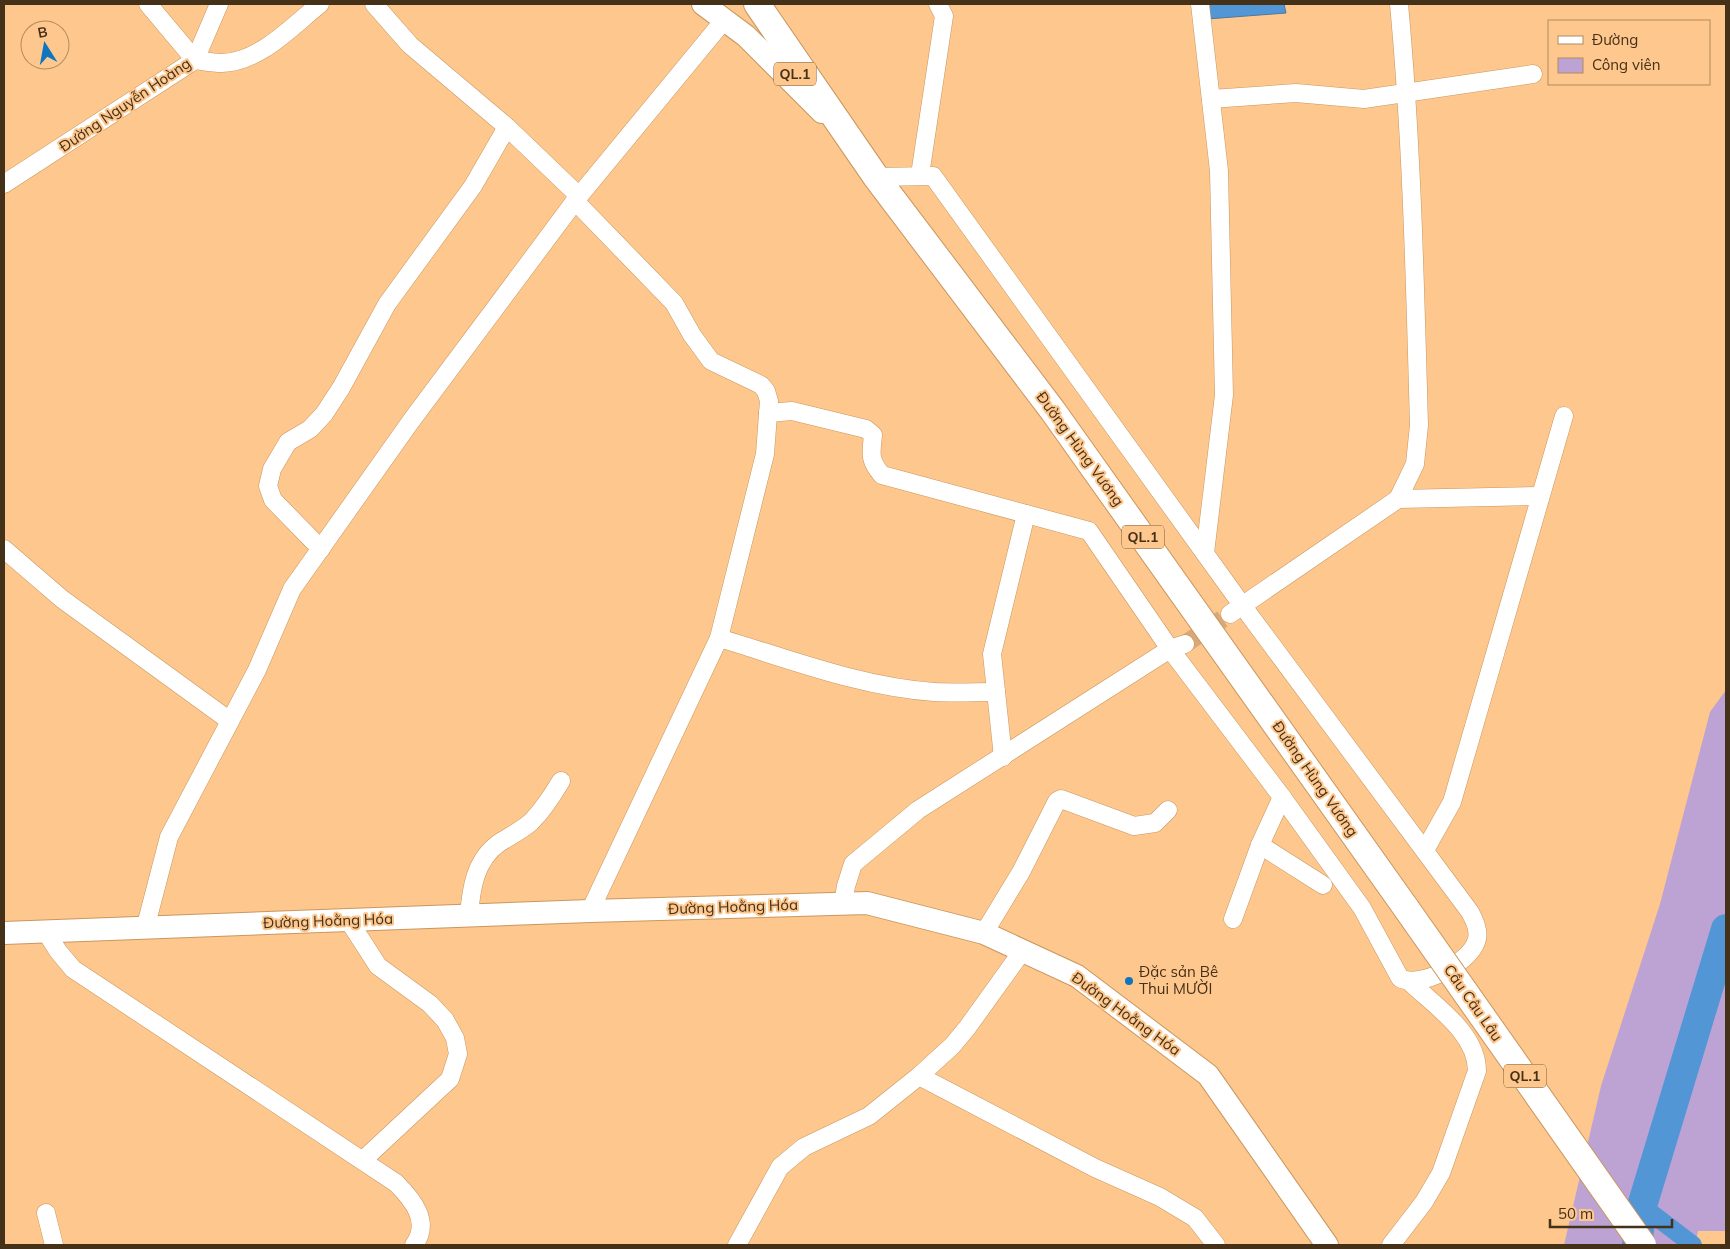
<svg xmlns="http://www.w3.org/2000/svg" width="1730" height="1249" font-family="Mulish,sans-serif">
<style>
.green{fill:#bda3d4}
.water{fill:#5296d6;stroke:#4e779d}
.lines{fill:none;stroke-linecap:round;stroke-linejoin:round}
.canal{stroke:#5296d6;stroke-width:18}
.river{stroke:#5296d6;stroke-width:30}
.minor-tunnel{stroke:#d8a976;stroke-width:18;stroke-dasharray:18 9;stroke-linecap:butt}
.minor-casing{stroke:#ca975e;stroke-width:19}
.major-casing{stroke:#ca975e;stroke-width:24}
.highway-casing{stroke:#ca975e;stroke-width:28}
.minor{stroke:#fff;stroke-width:18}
.major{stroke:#fff;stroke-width:22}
.highway{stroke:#fff;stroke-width:26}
.highway-bridge-casing{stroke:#ca975e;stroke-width:28;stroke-linecap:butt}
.highway-bridge{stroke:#fff;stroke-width:26}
.poi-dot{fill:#0f75c1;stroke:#fdc78d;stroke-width:2}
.labels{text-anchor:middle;stroke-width:4;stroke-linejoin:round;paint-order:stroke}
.shield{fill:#fdc78d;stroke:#7c5d3b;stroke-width:1}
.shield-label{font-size:14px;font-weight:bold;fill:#453018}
.street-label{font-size:15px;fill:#453018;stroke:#fdc78d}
.poi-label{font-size:15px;fill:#453018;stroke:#fdc78d;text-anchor:start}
</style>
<rect width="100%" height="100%" fill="#fdc78d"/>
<path class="green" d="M1726 690V1231H1698L1695 1245H1564L1601 1086 1660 904 1710 712Z"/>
<path class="water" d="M1205 4H1284L1286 13 1207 19Z"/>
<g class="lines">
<path class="canal" d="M1642 1206 1693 1245"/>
<path class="river" d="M1637 1245 1642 1206 1726 929"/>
<path class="minor-tunnel" d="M1185 644 1230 614"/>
<defs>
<g id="minor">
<path d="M148 4 195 60C203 61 213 63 222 63 260 62 292 26 320 4"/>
<path d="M374 4 410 45 507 127 579 196"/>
<path d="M1200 4 1219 171 1224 395 1205 553"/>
<path d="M1211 99 1296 93 1364 99 1533 74"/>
<path d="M920 175 944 16 938 4"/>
<path d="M4 184 195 60 219 4"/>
<path d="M575 201 674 303 692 335 711 361 761 385 766 391 769 401 765 454 719 638 590 911"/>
<path d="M768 413 792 411 866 429 873 435C871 454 869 460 882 475L1089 531 1170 649 1282 797 1362 908 1400 978C1420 989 1469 963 1476 942 1480 933 1475 921 1470 912L1242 605 933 176 876 177"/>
<path d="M1398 499 1540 496"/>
<path d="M4 549 62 599 230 721"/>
<path d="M321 549 273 500 268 486 272 469 288 442 310 429 324 414 341 388 387 304 473 186 507 127"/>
<path d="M1230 614 1398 499 1415 464 1419 425C1415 284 1412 144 1399 4"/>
<path d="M719 638C789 659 861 687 934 692 955 693 976 692 996 692"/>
<path d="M1003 757 992 654 1026 514"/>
<path d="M1260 845 1323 885"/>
<path d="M1425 850 1452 802 1564 416"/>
<path d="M843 904 846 886 853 864 918 810 1170 649 1185 644"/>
<path d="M469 916C471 889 475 860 499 843 510 836 522 830 531 822 543 810 552 796 561 781"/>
<path d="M1233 919 1260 845 1282 797"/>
<path d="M349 921 378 966 430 1004 445 1020 455 1038 458 1054 450 1079 363 1160"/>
<path d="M145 929 169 837 257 670 292 589 411 421 575 201 725 19"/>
<path d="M46 932 58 951 73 969 396 1183C413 1200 431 1222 414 1245"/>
<path d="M984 933 1021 872 1057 801 1061 799 1134 826 1155 823 1168 810"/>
<path d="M919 1076 1095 1168 1160 1197 1195 1218 1216 1245"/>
<path d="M46 1213 54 1245"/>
<path d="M737 1245 780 1167 804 1147 869 1116 919 1076 952 1046 967 1028 1023 950"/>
<path d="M1391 1245 1424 1202 1441 1173 1477 1071C1477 1033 1435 1006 1410 982"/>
</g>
<g id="major">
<path d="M703 4 746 36 822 112"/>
<path d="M4 933 590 911 867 903 984 933 1077 976 1208 1075 1327 1245"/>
</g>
<path id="highway" d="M757 4 876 177 1053 411 1406 908"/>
</defs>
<use href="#minor" class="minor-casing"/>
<use href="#major" class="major-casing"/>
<use href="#highway" class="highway-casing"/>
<use href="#minor" class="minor"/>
<use href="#major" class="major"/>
<use href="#highway" class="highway"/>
<defs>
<path id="highway-bridge" d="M1406 908 1643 1245"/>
</defs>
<use href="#highway-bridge" class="highway-bridge-casing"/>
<use href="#highway-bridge" class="highway-bridge"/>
</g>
<circle class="poi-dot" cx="1129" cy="981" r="5"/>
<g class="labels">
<g class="shield">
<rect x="774" y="62.5" width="42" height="23" rx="4"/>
<rect x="1122" y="525.5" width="42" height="23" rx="4"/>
<rect x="1504" y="1064.5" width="42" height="23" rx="4"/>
</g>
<g class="shield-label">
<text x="795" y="79">QL.1</text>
<text x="1143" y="542">QL.1</text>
<text x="1525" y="1081">QL.1</text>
</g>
<g class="street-label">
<text transform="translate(125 105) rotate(-34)" y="5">Đường Nguyễn Hoàng</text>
<text transform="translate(1080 449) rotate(54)" y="5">Đường Hùng Vương</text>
<text transform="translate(1315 779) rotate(55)" y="5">Đường Hùng Vương</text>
<text transform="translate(733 907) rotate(-2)" y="5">Đường Hoằng Hóa</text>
<text transform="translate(328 921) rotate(-2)" y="5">Đường Hoằng Hóa</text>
<text transform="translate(1473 1003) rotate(55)" y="5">Cầu Câu Lâu</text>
<text transform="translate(1126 1014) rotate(36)" y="5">Đường Hoằng Hóa</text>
</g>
<g class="poi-label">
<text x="1139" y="977">Đặc sản Bê<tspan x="1139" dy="17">Thui MƯỜI</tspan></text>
</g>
</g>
<rect width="1730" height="1249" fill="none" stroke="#453018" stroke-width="10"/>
<rect x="1548" y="20" width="162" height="65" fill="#fdc78d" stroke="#b38b5e"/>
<rect x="1558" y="36" width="25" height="8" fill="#ffffff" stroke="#b38b5e"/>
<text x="1592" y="45" font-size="15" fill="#453018">Đường</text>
<rect x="1558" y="58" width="25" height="15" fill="#bda3d4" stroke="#b38b5e"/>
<text x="1592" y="70" font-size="15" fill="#453018">Công viên</text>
<g transform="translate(45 45) rotate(349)"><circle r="24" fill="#fdc78d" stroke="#b38b5e"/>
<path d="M0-4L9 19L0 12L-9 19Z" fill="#0f75c1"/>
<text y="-8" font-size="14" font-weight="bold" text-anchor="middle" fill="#453018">B</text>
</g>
<path d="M1550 1219v8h122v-8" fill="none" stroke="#453018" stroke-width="2.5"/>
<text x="1558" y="1219" font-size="15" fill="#453018" stroke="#fdc78d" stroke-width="4" paint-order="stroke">50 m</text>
</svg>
